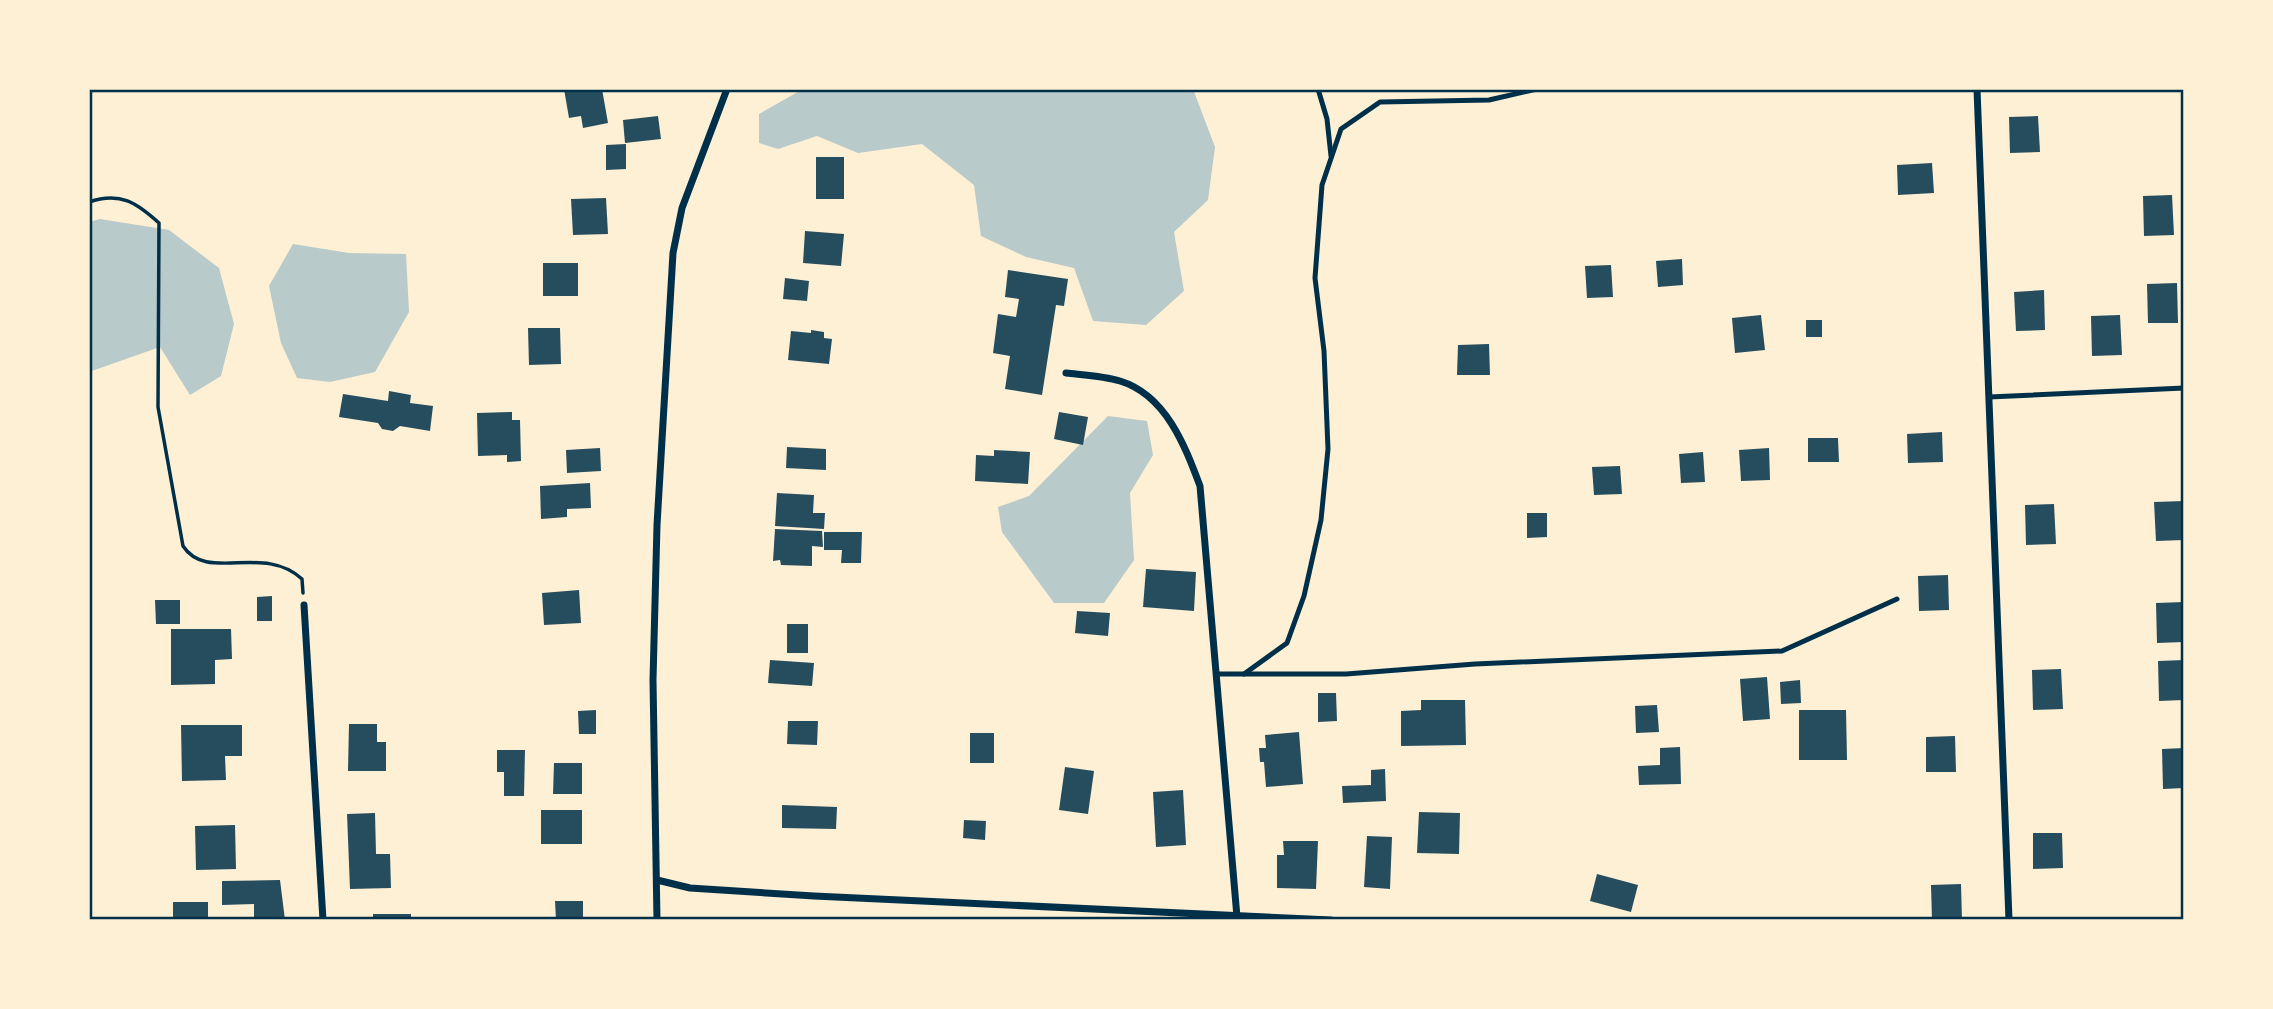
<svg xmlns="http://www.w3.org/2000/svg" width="2273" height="1009" font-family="Arial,sans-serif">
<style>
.green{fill:#b9caca}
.building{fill:#264d5e}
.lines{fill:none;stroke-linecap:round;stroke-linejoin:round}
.path{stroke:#003049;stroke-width:3.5}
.service{stroke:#003049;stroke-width:5}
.minor{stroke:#003049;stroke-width:7}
.neatline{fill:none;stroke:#003049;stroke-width:2.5}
</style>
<rect width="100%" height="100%" fill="#fdf0d5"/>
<g class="green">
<path d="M803 89H1193L1215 147 1208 200 1174 232 1184 291 1146 325 1093 321 1074 268 1026 257 981 236 974 185 922 144 858 153 817 136 778 149 759 143V114Z"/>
<path d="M100 219 169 230 219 268 234 324 221 376 190 395 160 347 89 372V222Z"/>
<path d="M293 244 349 253 406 254 409 312 375 372 330 382 297 378 281 343 269 286Z"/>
<path d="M1108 416 1147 421 1153 455 1130 493 1134 560 1104 603H1054L1002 532 998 507 1029 496Z"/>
</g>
<g class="building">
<path d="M564 89H602L608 123 583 128 581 116 569 118Z"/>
<path d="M658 116 661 139 625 143 623 120Z"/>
<path d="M2038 116 2040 152 2010 153 2009 117Z"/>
<path d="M626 144V169L606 170V145Z"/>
<rect x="816" y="157" width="28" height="42"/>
<path d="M1932 163 1934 193 1898 195 1897 165Z"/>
<path d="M2172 195 2174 235 2144 236 2143 196Z"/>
<path d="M606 198 608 234 573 235 571 199Z"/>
<path d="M805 231 844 234 841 266 803 263Z"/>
<path d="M1682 259 1683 285 1658 287 1656 261Z"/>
<rect x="543" y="263" width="35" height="33"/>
<path d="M1611 265 1613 297 1587 298 1585 266Z"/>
<path d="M1008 270 1068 279 1064 306 1056 305 1042 395 1005 389 1010 356 993 353 998 314 1016 317 1019 299 1005 297Z"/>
<path d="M785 278 809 281 807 301 783 299Z"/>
<path d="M2177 283 2178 323H2148L2147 284Z"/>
<path d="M2044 290 2045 330 2016 331 2014 292Z"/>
<path d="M1761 315 1765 350 1735 353 1732 318Z"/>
<path d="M2120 315 2122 355 2092 356 2091 316Z"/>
<rect x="1806" y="320" width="16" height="17"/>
<path d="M528 328H560L561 364 529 365Z"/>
<path d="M811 330 824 332V338L832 339 829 364 788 360 791 331 811 333Z"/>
<path d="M1489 344 1490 375H1457L1458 345Z"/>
<path d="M389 391 411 395 410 403 433 406 430 431 400 426 393 431 382 429 378 423 339 417 343 394 388 401Z"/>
<path d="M512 412V420H520L521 461 507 462V455L478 456 477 413Z"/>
<path d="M1059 412 1088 417 1083 445 1054 439Z"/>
<path d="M1942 432 1943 462 1908 463 1907 434Z"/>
<path d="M1808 438H1838L1839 462H1808Z"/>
<path d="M787 447 826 449V470L786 468Z"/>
<path d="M600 448 601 471 567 473 566 450Z"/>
<path d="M1769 448 1770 480 1741 481 1739 450Z"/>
<path d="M994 450 1030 452 1028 484 975 481 976 455 994 456Z"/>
<path d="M1703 452 1705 482 1681 483 1679 454Z"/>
<path d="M1620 466 1622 494 1594 495 1592 467Z"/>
<path d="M590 483 591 508 567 509V517L541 519 540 486Z"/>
<path d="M777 493 814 495 813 513H825L824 529 775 526Z"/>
<path d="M2184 501V540L2156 541 2154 502Z"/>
<path d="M2054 504 2056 544 2026 545 2025 505Z"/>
<path d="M1527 513H1547V537L1527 538Z"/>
<path d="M775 529 822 531 823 547 812 546V566L781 565 780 560 773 561Z"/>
<path d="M824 532H862L861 563H841L842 550H824Z"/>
<path d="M1146 569 1196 572 1194 611 1143 607Z"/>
<path d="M1948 575 1949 610 1919 611 1918 576Z"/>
<path d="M579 590 581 623 544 625 542 593Z"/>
<path d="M272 596V621H257V597Z"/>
<path d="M155 600H180V624H156Z"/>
<path d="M2184 602V642L2157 643 2156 603Z"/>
<path d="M1077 611 1110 613 1108 636 1075 633Z"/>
<rect x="787" y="624" width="21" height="29"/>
<path d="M171 629H231L232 659 215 660V684L171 685Z"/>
<path d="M770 660 814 663 812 686 768 683Z"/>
<path d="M2184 660V700L2159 701 2158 661Z"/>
<path d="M2061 669 2063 709 2033 710 2032 670Z"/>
<path d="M1767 677 1770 719 1743 721 1740 679Z"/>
<path d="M1800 680 1801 703 1781 704 1780 682Z"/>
<path d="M1318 693H1336L1337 721 1318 722Z"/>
<path d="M1421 700H1465L1466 745 1401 746V711L1421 710Z"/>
<path d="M1657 705 1659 732 1636 733 1635 706Z"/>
<path d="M596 710V734H579L578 711Z"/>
<path d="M1799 710H1846L1847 760H1799Z"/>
<path d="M788 721H818L817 745 787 744Z"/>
<path d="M349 724H377V742H386V771H348Z"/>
<path d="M181 725H242V756H225L226 780 182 781Z"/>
<path d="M1299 732 1303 784 1266 787 1264 762H1260L1259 748H1266L1265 735Z"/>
<rect x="970" y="733" width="24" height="30"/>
<path d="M1955 736 1956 772H1926V737Z"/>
<path d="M1680 747 1681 784 1639 785 1638 766 1660 765V748Z"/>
<path d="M2184 748V788L2163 789 2162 749Z"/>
<path d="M497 750H525L524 796H504V772H497Z"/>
<path d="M554 763H582V794H553Z"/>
<path d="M1065 767 1094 771 1088 814 1059 810Z"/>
<path d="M1385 769 1386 801 1343 803 1342 786 1371 785V770Z"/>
<path d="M1183 790 1186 845 1156 847 1153 792Z"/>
<path d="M782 805 837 807 836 829 782 828Z"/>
<rect x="541" y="810" width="41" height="34"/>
<path d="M1419 812 1460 813 1459 854 1417 853Z"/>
<path d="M375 813 376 854H390L391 888 350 889 347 814Z"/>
<path d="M964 820 986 821 985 840 963 838Z"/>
<path d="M235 825 236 869 196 870 195 826Z"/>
<path d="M2033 833H2062L2063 868 2033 869Z"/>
<path d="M1367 836 1392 837 1390 889 1364 887Z"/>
<path d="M1283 841H1318L1316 889 1277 888V855H1284Z"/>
<path d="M1597 874 1638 885 1631 912 1590 901Z"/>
<path d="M280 880 285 920H254V904L222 905V881Z"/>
<path d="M1961 884 1962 920H1932L1931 885Z"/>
<path d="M555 901H583V920H556Z"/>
<rect x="173" y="902" width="35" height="18"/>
<rect x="373" y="914" width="38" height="6"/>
</g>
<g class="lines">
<path class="path" d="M89 202C120 191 137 203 159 223L158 407 183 546C207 583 263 543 302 579L303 593"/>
<g class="service">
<path d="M1318 89 1327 119 1331 156"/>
<path d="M1989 397 2184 388"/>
<path d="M1216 674H1346L1475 664 1782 651 1897 599"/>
<path d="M1244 674 1287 643 1304 596 1321 520 1328 449 1324 351 1315 278 1322 185 1341 129 1380 102 1489 100 1537 89"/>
</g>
<g class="minor">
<path d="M1977 89 2009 920"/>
<path d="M1066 373C1084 375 1104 376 1120 381 1166 395 1185 446 1200 486L1237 917"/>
<path d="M304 605 323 920"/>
<path d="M657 880 690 888 814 896 1331 920"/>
<path d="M657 920 653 680 657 525 673 253 682 208 727 89"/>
</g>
</g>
<rect width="2273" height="1009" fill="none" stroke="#fdf0d5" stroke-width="182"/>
<rect x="91" y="91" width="2091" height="827" class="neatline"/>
</svg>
